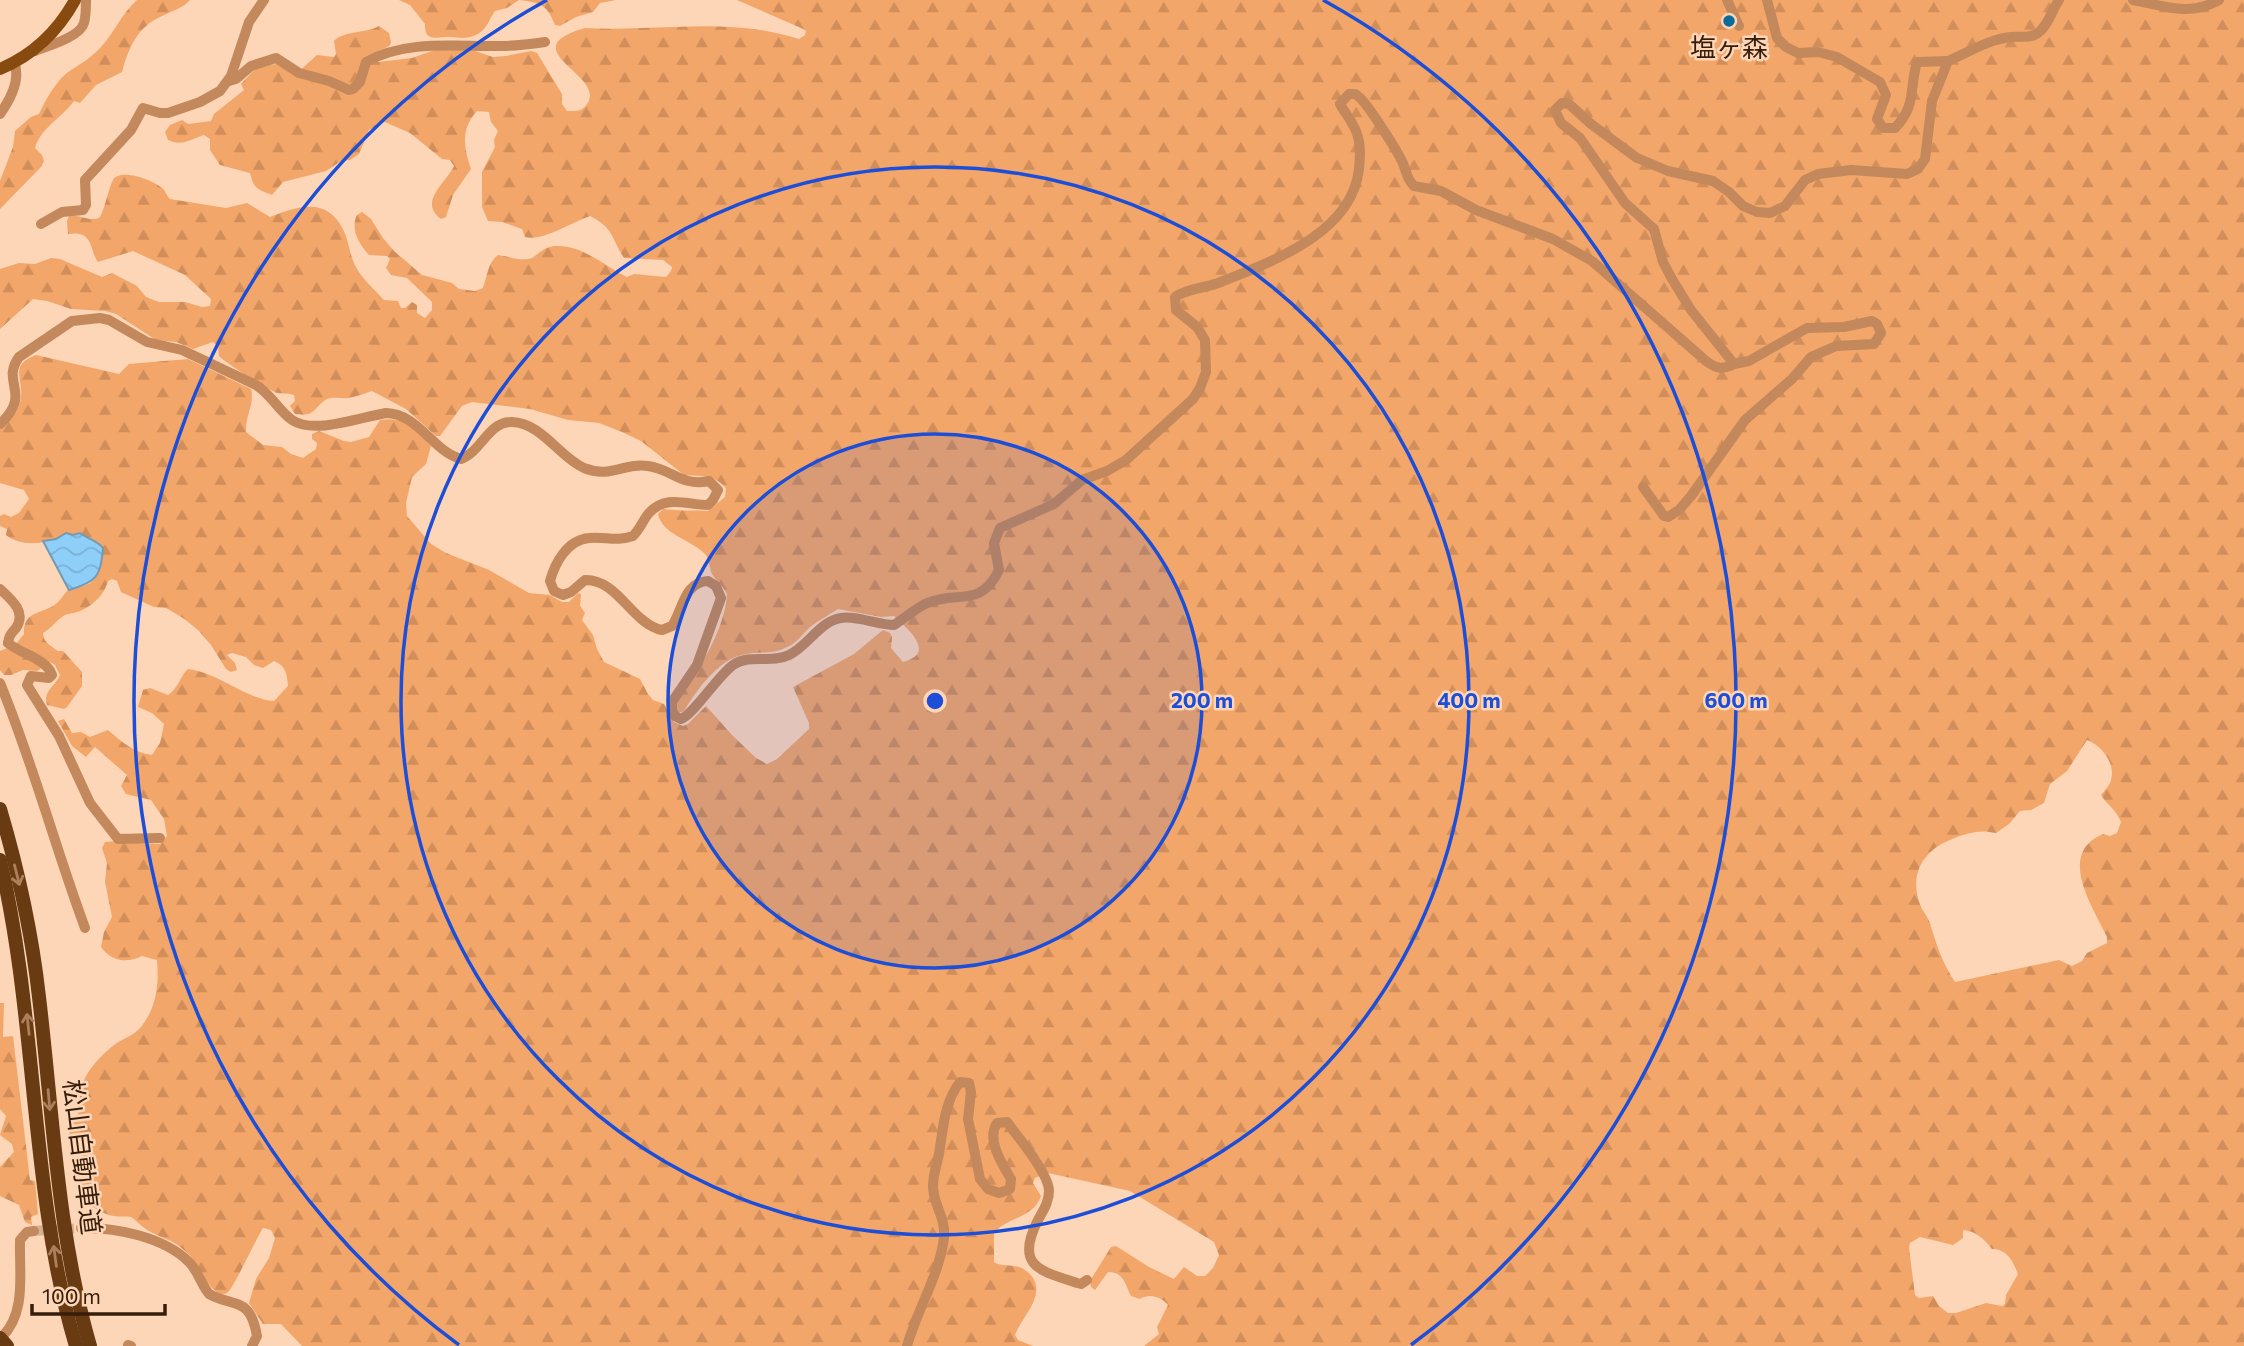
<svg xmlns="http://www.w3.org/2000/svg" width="2244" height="1346" font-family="Commissioner,'Noto Sans JP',sans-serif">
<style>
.forest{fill:url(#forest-firs);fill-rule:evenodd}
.water{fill:url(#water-waves);stroke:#749ab2;stroke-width:2}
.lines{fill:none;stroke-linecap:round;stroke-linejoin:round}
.minor-tunnel{stroke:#d5b094;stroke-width:10;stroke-dasharray:10 5;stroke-linecap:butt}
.minor{stroke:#c3885b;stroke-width:10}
.major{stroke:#884b0f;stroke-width:12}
.highway{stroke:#693b12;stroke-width:14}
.oneway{stroke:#ac805c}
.ring{fill:none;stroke:#1d4ed8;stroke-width:3.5}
.poi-dot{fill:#0b6b9a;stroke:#fdd5b7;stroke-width:2.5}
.labels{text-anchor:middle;stroke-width:5;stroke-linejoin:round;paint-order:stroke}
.poi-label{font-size:26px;fill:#371e0a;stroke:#fdd5b7}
.street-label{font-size:26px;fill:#371e0a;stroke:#fdd5b7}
.centre{fill:#1d4ed8;stroke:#fdd5b7;stroke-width:3.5}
.ring-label{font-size:21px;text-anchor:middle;font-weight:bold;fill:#1d4ed8;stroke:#fdd5b7;stroke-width:5;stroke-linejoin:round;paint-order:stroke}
</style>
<defs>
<pattern id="forest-firs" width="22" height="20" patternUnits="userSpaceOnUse" patternTransform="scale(1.75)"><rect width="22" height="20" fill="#f3a669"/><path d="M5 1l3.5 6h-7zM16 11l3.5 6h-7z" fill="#d18e5a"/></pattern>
<pattern id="water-waves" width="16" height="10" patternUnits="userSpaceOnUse" patternTransform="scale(1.75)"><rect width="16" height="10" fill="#8ecffa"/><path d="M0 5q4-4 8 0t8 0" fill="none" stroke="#7bb1d5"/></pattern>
</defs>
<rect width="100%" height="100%" fill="#fdd5b7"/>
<g class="forest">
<path d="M137 0H190C183 8 172 11 162 16 137 27 129 47 122 72L96 85 80 103 74 101C62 118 41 127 35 148L42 155 44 161 41 167 0 209V181L13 147 15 131 31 117 39 114C46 99 57 79 71 70 82 63 92 57 101 47 115 32 121 14 137 0Z"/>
<path d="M399 0H616L600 3 593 12 576 17 560 26 555 25C547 5 542 3 519 0L507 8 495 11C490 18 488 25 482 31 470 40 462 38 449 37 436 37 424 42 425 24L410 5Z"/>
<path d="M737 0H2244V1346H1144L1159 1334 1157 1327 1168 1305C1161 1297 1150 1293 1140 1299L1131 1296C1125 1284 1124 1272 1108 1272L1095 1290 1091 1287 1090 1281 1111 1247 1116 1246 1149 1267 1174 1279 1184 1267 1197 1276H1205L1213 1268 1219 1255 1214 1242 1130 1191 1048 1173 1035 1178 1033 1183 1041 1196C1034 1218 1007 1217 994 1233V1262C1004 1268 1015 1263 1025 1270 1053 1290 1021 1317 1015 1335L1018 1340 1033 1346H302L281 1324H263L249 1303 256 1279 269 1258 275 1238 271 1230 263 1228C256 1239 232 1291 227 1293 212 1300 200 1267 192 1258 188 1253 182 1248 176 1244 165 1237 153 1235 143 1227 139 1224 135 1219 131 1217 126 1216 120 1217 114 1216 96 1213 76 1197 79 1176 79 1169 82 1162 83 1155L69 1136 71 1125 81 1109C74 1084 95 1060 114 1045 122 1039 135 1035 141 1027 157 1007 159 983 157 960L142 956C126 964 111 961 101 947L104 932 112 917 105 882 107 863 102 848 105 842C113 840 147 844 160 844L167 836 164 819 151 800 126 794 121 786 127 775 95 747 86 757 72 746 58 721 64 719 72 733 81 732 90 737 108 730C122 742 134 753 152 755L160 743 164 724 152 713 138 707 143 690 150 688 168 695C179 688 179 677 188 669 219 673 248 700 274 701L288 686C287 674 286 666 274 661L263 668 254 665 246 657 232 653 227 655 235 663 237 670 231 672 226 669 211 645 198 630 183 618 166 608 154 607 121 592 117 581 112 579 108 581C105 593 94 605 82 610 77 613 71 613 65 615 57 619 52 628 43 633 43 642 51 646 58 651H63L82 672V686L67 707 64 709 47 705C42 691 56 686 60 675L55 665 50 662 37 671 23 670 11 675H4L0 670V651L16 644 24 634C23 612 39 614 53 606 60 602 63 595 68 590 74 586 84 587 90 583 103 574 102 557 99 543L90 540 80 533 73 535 66 533C50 544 22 548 6 535L7 529 0 526V516L4 514 11 517 19 513 29 499 24 490 0 483V429C10 421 20 411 21 397 23 377 9 365 36 355L119 374 129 364 188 359 251 389C255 404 245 416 246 432L263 445 282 447 291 454 303 458 316 449 317 443 312 439V434L319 431 344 441 351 442 369 437 380 420C405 416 415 429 431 446L426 464 412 477 406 503 407 516 431 544 446 553 489 570 529 593 550 595 562 602H569L578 593 581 594 580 606 585 613 582 620 593 635 597 649 604 662 640 679 648 694 653 700 664 704 674 722 683 726 688 724 706 706 733 736 756 758 767 764 777 759 809 729V723L793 687 854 654 883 630 890 633 892 637 891 648 903 662C937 653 908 629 894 616L881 617 838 609C829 615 819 620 810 627 802 635 796 644 785 648 771 655 757 651 742 655 718 660 696 691 684 711L678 713 676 706 678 700C698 671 725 630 727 594 723 585 714 579 711 572 709 564 709 557 703 552 689 539 662 534 658 514L663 509C678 511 693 510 708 511L725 497 726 488C712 473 702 477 684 475L641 441 622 432 599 423 568 420 530 409 472 402 462 406 440 436H436L406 409 372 391C364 394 357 396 349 398 342 399 332 396 325 400 313 409 315 417 295 414L290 406 295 401 294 395C288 393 284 394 277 393 272 392 224 362 219 356L218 346 213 342 193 349 176 342 156 340 116 314 105 311 71 309 47 301 33 299 0 329V269L19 263 35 264 51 258 60 259 102 277 112 273 137 286 146 297 159 302H185L202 307 210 306 211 299 185 275 133 251 98 262C91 254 93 236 79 234 76 233 72 234 68 234L67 221 69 216C81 214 90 223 100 217 106 205 108 190 113 180 120 167 157 181 164 190 166 193 167 196 170 199L226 208 247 203 270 217C302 204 331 197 346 236 349 246 351 258 356 267 362 279 375 290 384 300L398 301 401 308H405L412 302 417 305V313L425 318 432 310V302L407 278 391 275 386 268 390 259 387 256 369 255C359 244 350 229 357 215L362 212 371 219 383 238 394 251 422 275 452 283 459 289 475 291 483 288C487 277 488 262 498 255 508 256 522 262 532 258 540 253 545 246 556 246 583 245 604 266 627 277L634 274 666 277 671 271 672 267 663 260 624 258C611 238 615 229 590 216 572 222 542 242 525 237L522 229 502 222 488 221 482 207V172L495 147 494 140 498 131 491 122 489 112 477 111C460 129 464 149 471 169L453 195 446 217 441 219C418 202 445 184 454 166L450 160 442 159 410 133 385 122 369 130 359 154 350 160 341 161 326 171 283 182 272 195C257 189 254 189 250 173L220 165 210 150V139L204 135C190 139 183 147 168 140L165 132 170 125 182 120 188 124 211 121 214 114 244 90 241 84 257 67 276 64 295 75 317 55 334 57 336 54 334 41C345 30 365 34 379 26L389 33 391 42 389 46 377 52 378 62 412 58 435 50H472L493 57 506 56 531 51 537 53 562 94V104L567 111C576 111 582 112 587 104 608 75 509 50 585 28 656 32 730 16 799 39L805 35 806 31 801 28ZM2087 740C2101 745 2116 763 2111 780 2110 785 2104 791 2101 795 2108 806 2115 808 2121 822L2117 833 2110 836 2103 834C2056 854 2093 907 2107 937V943L2087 953 2082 961 2072 966 2059 960 1955 982C1943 964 1936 944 1930 923 1928 918 1925 914 1922 909 1908 879 1920 852 1950 840 1966 833 1979 829 1996 833L2009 824 2020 811 2031 810 2044 803 2050 784 2067 771ZM1963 1230C1976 1231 1984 1239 1992 1249 2007 1249 2013 1261 2018 1274L2006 1295 2005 1304 2002 1306 1986 1303 1956 1313H1948L1939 1306 1933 1296 1919 1298 1915 1295 1909 1248 1910 1243 1920 1237 1953 1245 1963 1238Z"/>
<path d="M0 1003H4L3 1037 13 1036 30 1180 35 1181 38 1214 31 1217 32 1225 25 1222 19 1205 0 1196V1167L14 1152 12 1144 0 1135 6 1116 0 1109Z"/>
</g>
<path class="water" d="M66 533 73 535 80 533C88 539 98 541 103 548 101 577 96 582 69 590L43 541 56 539Z"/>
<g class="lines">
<path class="minor-tunnel" d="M34 1231 81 1228"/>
<g class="minor">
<path d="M1727 0 1739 26"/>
<path d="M1767 0 1777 38 1786 47 1798 53 1818 52 1837 57 1880 82 1886 95 1877 119 1883 128H1895C1917 105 1909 89 1917 62L1948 61"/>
<path d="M2133 0C2166 6 2188 17 2219 0"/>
<path d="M35 51C48 46 80 37 84 23 86 16 86 7 86 0"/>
<path d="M229 81 236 79 251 66 276 58 299 73 329 81 349 90 353 89 360 82 366 62C407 39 457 47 501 46 516 46 531 44 545 42"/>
<path d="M0 114C10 100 21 79 14 62"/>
<path d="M41 224 62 212 83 210 86 205 85 180 131 130 143 108 160 113H168L200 102 220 91 231 76 249 22 264 0"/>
<path d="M0 424C33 393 0 383 19 357L72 321 100 318 109 320 147 342 182 350 256 385C271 394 278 410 292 420 314 435 361 417 386 413 419 414 431 450 461 459 481 452 489 421 512 422 542 423 559 457 584 468 611 479 624 462 648 466 672 469 682 487 709 481L718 490 713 500 708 505C687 505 666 494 649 513 643 520 640 529 633 536 615 542 605 536 589 538 567 540 555 563 550 581L554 591 563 595 571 592 585 580C618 579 632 624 662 630L672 626C683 609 684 582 708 581L716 586 721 598 697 665 672 702V710L675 716 681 719C693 715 717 677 733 665 750 653 771 664 789 655 808 646 820 621 841 618 855 615 879 625 894 625 905 618 916 608 927 603 958 590 980 609 999 570L994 543 1000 528 1054 504 1082 480 1107 471 1126 460 1193 399 1200 388 1206 372 1205 340 1197 327 1176 310 1175 297C1188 288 1206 288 1221 282 1273 261 1352 233 1359 169 1360 158 1361 147 1358 137 1355 124 1346 115 1340 104L1349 94C1355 94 1355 93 1359 97 1367 103 1401 156 1404 166 1407 174 1407 179 1414 186L1441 191 1476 210 1553 239 1592 261 1706 361C1717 369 1722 370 1734 364L1691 310 1672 279 1663 262 1654 229 1625 203 1580 138 1561 123 1555 110 1562 103 1569 104 1591 124 1637 158 1668 171 1713 181 1729 192 1743 206 1757 212 1770 213 1785 206 1805 180 1818 174 1851 170 1907 174 1918 169 1925 159 1932 101 1948 61C1967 53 1989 39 2011 37 2021 36 2029 39 2038 33 2048 26 2052 10 2059 0"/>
<path d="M1643 487 1664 516 1668 517 1679 510 1691 496 1745 420 1792 379 1811 357 1836 346 1874 344 1881 333 1877 324 1872 321 1844 327 1807 328 1749 361 1734 364"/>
<path d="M0 589C11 599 27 612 16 628 11 634 9 635 8 643"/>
<path d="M8 643C21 654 47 659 52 675L49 678 31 676 27 685 59 736 90 803 118 839 160 838"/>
<path d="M0 683C33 763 55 847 85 928"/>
<path d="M81 1228C115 1227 164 1237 189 1262 198 1271 201 1284 209 1294 235 1308 250 1296 257 1336L252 1346"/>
<path d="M1 1338C27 1313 19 1274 20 1240L27 1232 34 1231"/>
<path d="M128 1345 131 1346"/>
<path d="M907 1346C917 1310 939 1276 944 1238 946 1217 933 1205 933 1186 933 1175 937 1164 939 1154 943 1130 944 1102 960 1082L969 1083 971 1092 968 1119 980 1179 988 1189 999 1193 1010 1189 1011 1179C1002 1164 986 1139 997 1123L1007 1122C1018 1137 1049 1174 1049 1191 1049 1203 1042 1212 1037 1222 1015 1267 1041 1271 1077 1283L1081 1284 1087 1280"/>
</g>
<path class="major" d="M0 69C33 55 58 31 75 0"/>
<g class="highway">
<path d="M0 809C18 870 32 934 39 997 53 1114 57 1232 90 1346"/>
<path d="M0 860C38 1020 29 1190 76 1346"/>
<path d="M0 1338 7 1346"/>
</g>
</g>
<defs><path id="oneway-shaft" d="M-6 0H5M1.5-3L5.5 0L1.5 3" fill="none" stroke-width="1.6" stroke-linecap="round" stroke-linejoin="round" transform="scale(1.75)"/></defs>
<g class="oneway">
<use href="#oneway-shaft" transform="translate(17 875) rotate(76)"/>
<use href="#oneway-shaft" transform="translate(28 1024) rotate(-96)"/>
<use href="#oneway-shaft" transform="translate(49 1100) rotate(85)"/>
<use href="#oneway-shaft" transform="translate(55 1256) rotate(-98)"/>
</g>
<circle cx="935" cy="701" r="267" fill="#1d4ed8" fill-opacity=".12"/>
<g class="ring">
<circle cx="935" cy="701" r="267"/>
<circle cx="935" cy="701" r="534"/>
<path d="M459 1345A801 801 0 0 1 547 0M1323 0A801 801 0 0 1 1411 1345"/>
</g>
<circle class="poi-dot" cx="1729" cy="21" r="7"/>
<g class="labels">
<g class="poi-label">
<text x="1729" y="57">塩ヶ森</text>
</g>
<g class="street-label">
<text transform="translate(82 1157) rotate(83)" y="9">松山自動車道</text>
</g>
</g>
<circle cx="935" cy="701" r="10" class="centre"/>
<g class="ring-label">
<text x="1202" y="708">200 m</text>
<text x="1469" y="708">400 m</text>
<text x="1736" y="708">600 m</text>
</g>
<path d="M32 1304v10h133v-10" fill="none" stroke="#371e0a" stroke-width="3.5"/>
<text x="42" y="1304" font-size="21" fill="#371e0a" stroke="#fdd5b7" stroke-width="5" paint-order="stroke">100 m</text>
</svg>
